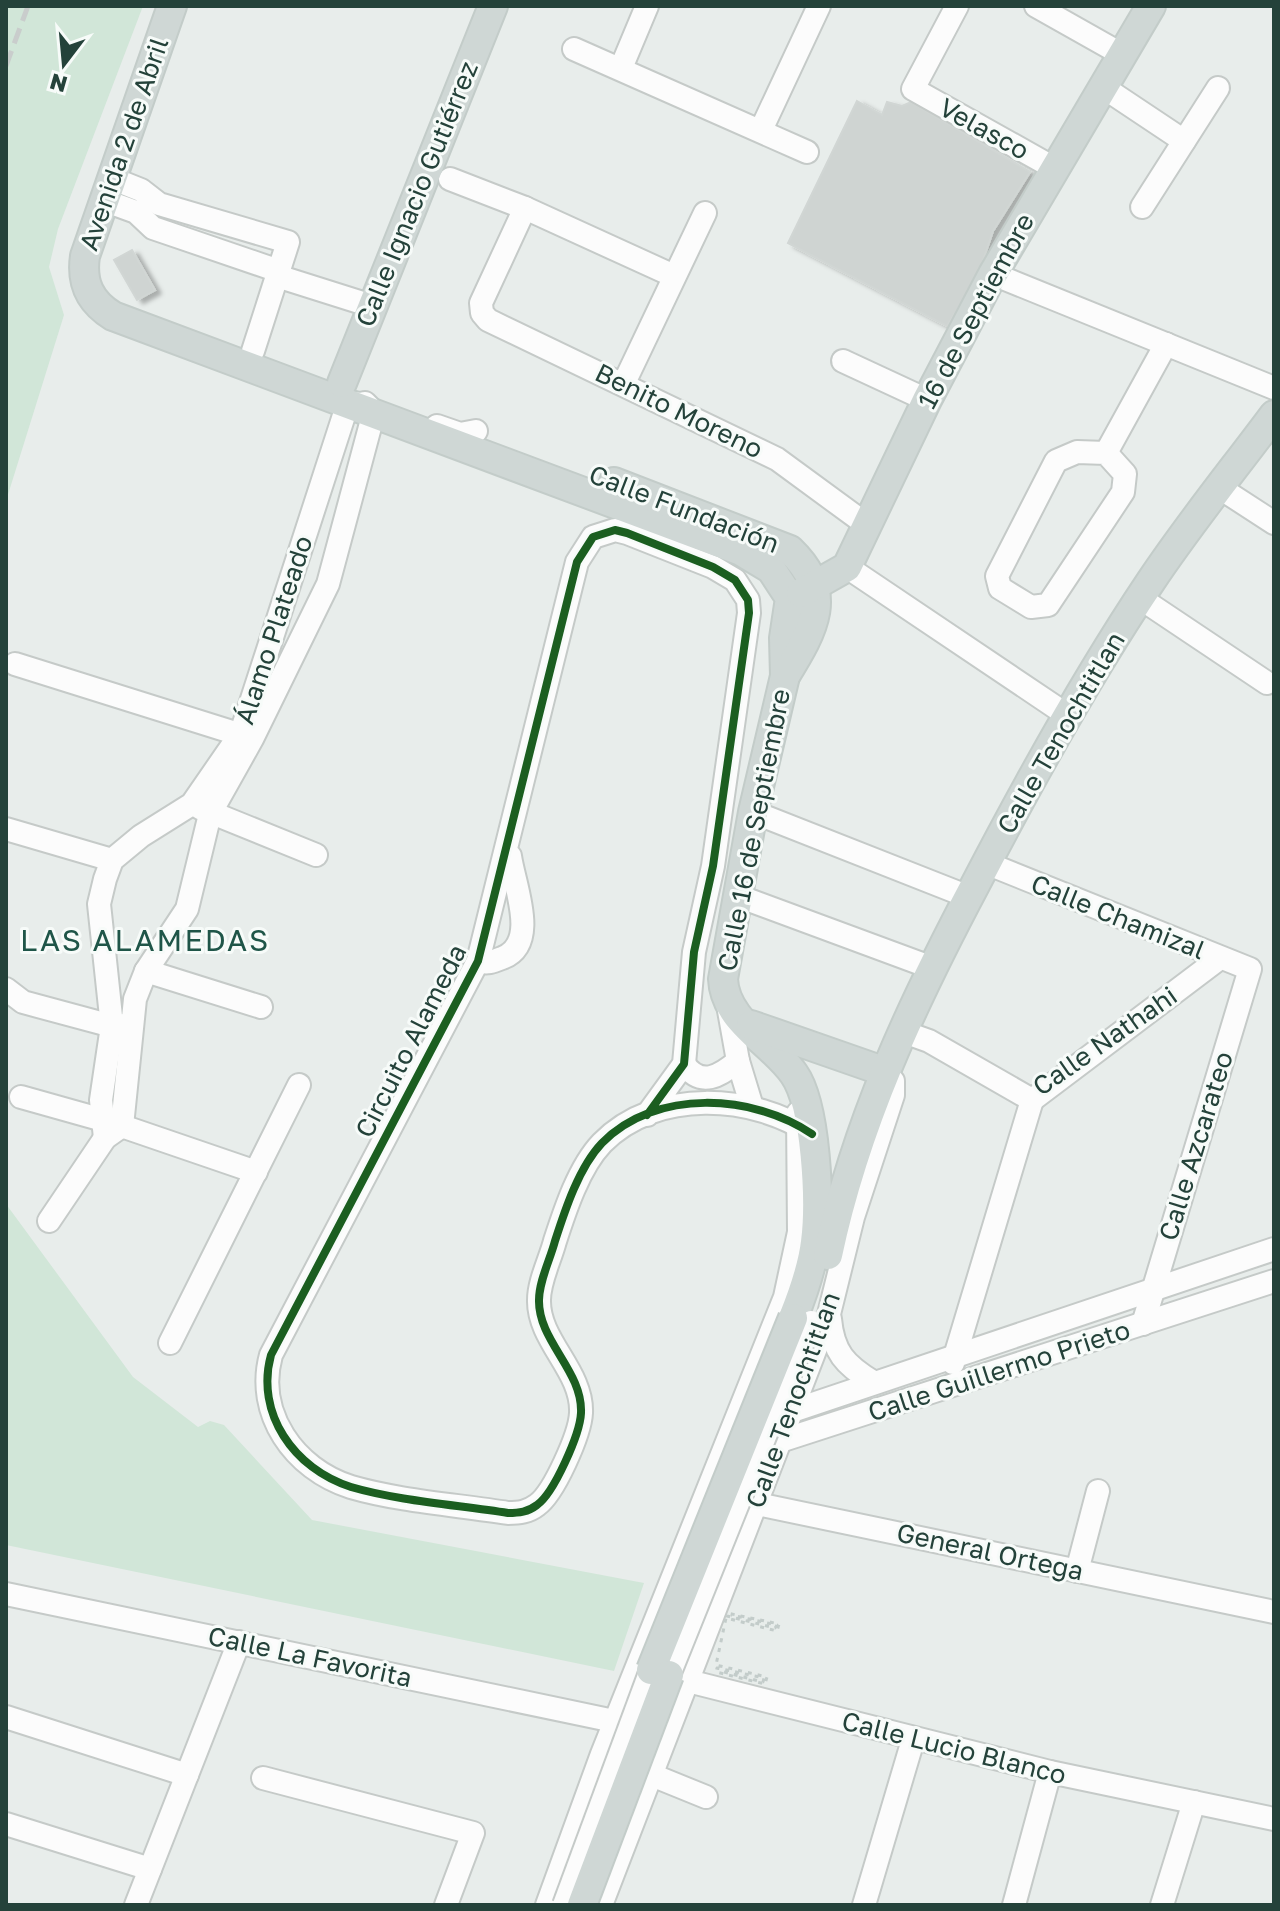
<svg xmlns="http://www.w3.org/2000/svg" width="1280" height="1911" font-family="'Golos Text',sans-serif">
<style>
.green{fill:#d1e6d8}
.building{fill:#cfd4d2;stroke:#d1d6d4;stroke-width:2;filter:url(#shadow)}
.lines{fill:none;stroke-linecap:round;stroke-linejoin:round}
.minor-casing{stroke:#c5cac8;stroke-width:26}
.major-casing{stroke:#c3ccc9;stroke-width:32}
.minor{stroke:#fcfcfc;stroke-width:22}
.major{stroke:#cfd7d5;stroke-width:28}
.rail{stroke:#c9cdcc;stroke-width:5;stroke-dasharray:16 8;stroke-linecap:butt}
.minor-bridge-casing{stroke:#c5cac8;stroke-width:26;stroke-linecap:butt}
.major-bridge-casing{stroke:#c3ccc9;stroke-width:32;stroke-linecap:butt}
.path-bridge{stroke:#c3ccca;stroke-width:3;stroke-dasharray:4 6;stroke-linecap:butt}
.minor-bridge{stroke:#fcfcfc;stroke-width:22}
.major-bridge{stroke:#cfd7d5;stroke-width:28}
.cycleway-casing{stroke:#f7fbf9;stroke-width:13}
.cycleway{stroke:#1b5e20;stroke-width:8}
.labels{text-anchor:middle;stroke-width:6;stroke-linejoin:round;paint-order:stroke}
.street-label{font-size:26px;fill:#24423a;stroke:#f7fbf9}
.quarter-label{font-size:30px;letter-spacing:2px;fill:#1f5548;stroke:#f7fbf9}
</style>
<defs>
<filter id="shadow"><feDropShadow dx="6" dy="3.5" stdDeviation="2" flood-color="#0004"/></filter>
</defs>
<rect width="100%" height="100%" fill="#e8edeb"/>
<g class="green">
<path d="M6 6H143L58 229 49 267 64 315 6 501Z"/>
<path d="M6 1204 133 1377 198 1427 210 1421 224 1425 312 1520 644 1583 614 1671 6 1545Z"/>
</g>
<g class="building">
<path d="M857 101 882 115 887 102 902 106 911 102 1030 172 993 231 977 278 947 326 788 243Z"/>
<path d="M132 250 155 290 137 300 114 260Z"/>
</g>
<g class="lines">
<defs>
<g id="minor">
<path d="M957 6 913 89 1054 168"/>
<path d="M1036 6 1123 55"/>
<path d="M574 49 807 152"/>
<path d="M621 68 647 6"/>
<path d="M1103 87 1184 141"/>
<path d="M761 130 819 6"/>
<path d="M111 178 141 190 159 204 288 242 253 351"/>
<path d="M450 179 525 208 674 276"/>
<path d="M103 200 136 212 153 228 279 271"/>
<path d="M1142 207 1218 88"/>
<path d="M525 208 481 303 482 313 488 320 777 459 867 525"/>
<path d="M993 274 1274 388"/>
<path d="M277 276 372 306"/>
<path d="M843 361 927 400"/>
<path d="M624 383 705 213"/>
<path d="M437 426 460 434 476 431"/>
<path d="M1077 452 1106 453 1125 474 1123 492 1048 605 1031 607 1000 588 997 576 1056 461Z"/>
<path d="M1106 453 1166 344"/>
<path d="M1220 488 1274 523"/>
<path d="M847 567 1067 715"/>
<path d="M1140 598 1267 683"/>
<path d="M15 664 251 738"/>
<path d="M200 808 316 855"/>
<path d="M753 812 969 897"/>
<path d="M6 829 112 860"/>
<path d="M986 863 1250 969 1143 1324"/>
<path d="M738 896 930 967"/>
<path d="M478 961C487 964 492 962 502 958 540 944 514 885 510 856"/>
<path d="M146 971 261 1007"/>
<path d="M6 989 23 1002 112 1026 126 1025"/>
<path d="M901 1031 929 1041 1032 1100"/>
<path d="M738 1061 752 1107"/>
<path d="M684 1064C701 1088 720 1076 738 1061L728 1005"/>
<path d="M21 1097 110 1122 256 1172"/>
<path d="M1032 1100 1220 958"/>
<path d="M647 1115 684 1064 694 952 713 866 749 613 748 600 735 580 713 567 627 533 615 530 593 537 577 562 478 961 271 1355C255 1413 294 1469 351 1487 399 1501 458 1505 508 1513 519 1513 528 1512 537 1505 554 1493 580 1434 581 1413 583 1371 538 1341 539 1300 539 1281 550 1260 555 1241 565 1210 579 1167 602 1143 656 1088 753 1094 812 1134"/>
<path d="M105 1138 101 1100 112 1026 99 904 105 879 112 860 141 836 192 804 241 733 348 403 363 404"/>
<path d="M49 1221 105 1138 122 1126 135 999 146 971 187 909 210 814 252 739 328 584 374 412 365 403"/>
<path d="M830 1319C833 1352 845 1365 873 1382"/>
<path d="M170 1343 299 1085"/>
<path d="M953 1363 1032 1100"/>
<path d="M786 1413 1274 1249"/>
<path d="M771 1444 1274 1281"/>
<path d="M743 1501 1274 1612"/>
<path d="M1077 1571 1098 1491"/>
<path d="M6 1594 614 1721"/>
<path d="M672 1677 1050 1772 1274 1819"/>
<path d="M6 1717 187 1775"/>
<path d="M637 1769 706 1797"/>
<path d="M263 1778 473 1833 446 1905"/>
<path d="M6 1824 150 1869"/>
<path d="M136 1905 239 1642"/>
<path d="M547 1905 602 1754 785 1297 799 1232 798 1113"/>
<path d="M601 1905 829 1314 853 1217 893 1095V1081L883 1071"/>
<path d="M864 1905 913 1740"/>
<path d="M1014 1905 1050 1772"/>
<path d="M1162 1905 1194 1802"/>
</g>
<g id="major">
<path d="M172 6 85 256C81 283 90 302 113 316L741 551 771 569 790 598 784 638 785 676 753 812 723 979C725 1022 772 1042 794 1074 816 1105 820 1203 815 1242 812 1268 803 1293 793 1318"/>
<path d="M342 383 493 6"/>
<path d="M614 482 790 550C835 593 814 629 785 676"/>
<path d="M801 593 847 567 927 400 993 274 1151 6"/>
<path d="M751 1025 883 1071"/>
<path d="M828 1255C856 1123 912 1004 975 885 1029 781 1086 678 1151 581 1189 524 1233 470 1274 415"/>
</g>
</defs>
<use href="#minor" class="minor-casing"/>
<use href="#major" class="major-casing"/>
<use href="#minor" class="minor"/>
<use href="#major" class="major"/>
<path class="rail" d="M6 66 28 6"/>
<defs>
<g id="minor-bridge">
<path d="M669 1675 811 1322"/>
<path d="M564 1905 651 1670"/>
</g>
<g id="major-bridge">
<path d="M651 1670 793 1318"/>
<path d="M582 1905 669 1675"/>
</g>
</defs>
<use href="#minor-bridge" class="minor-bridge-casing"/>
<use href="#major-bridge" class="major-bridge-casing"/>
<path class="path-bridge" d="M724 1672 763 1682 764 1678 717 1668 716 1672 765 1684 767 1677 716 1665 726 1618 777 1631 779 1624 727 1613V1616L775 1628 777 1625 731 1615"/>
<use href="#minor-bridge" class="minor-bridge"/>
<use href="#major-bridge" class="major-bridge"/>
<defs>
<path id="cycleway" d="M647 1115 684 1064 694 952 713 866 749 613 748 600 735 580 713 567 627 533 615 530 593 537 577 562 478 961 271 1355C255 1413 294 1469 351 1487 399 1501 458 1505 508 1513 519 1513 528 1512 537 1505 554 1493 580 1434 581 1413 583 1371 538 1341 539 1300 539 1281 550 1260 555 1241 565 1210 579 1167 602 1143 656 1088 753 1094 812 1134"/>
</defs>
<use href="#cycleway" class="cycleway-casing"/>
<use href="#cycleway" class="cycleway"/>
</g>
<g class="labels">
<g class="street-label">
<text transform="translate(984 129) rotate(29)" y="9">Velasco</text>
<text transform="translate(124 144) rotate(-71)" y="9">Avenida 2 de Abril</text>
<text transform="translate(417 194) rotate(-68)" y="9">Calle Ignacio Gutiérrez</text>
<text transform="translate(976 311) rotate(-62)" y="9">16 de Septiembre</text>
<text transform="translate(679 411) rotate(26)" y="9">Benito Moreno</text>
<text transform="translate(684 509) rotate(21)" y="9">Calle Fundación</text>
<text transform="translate(274 630) rotate(-72)" y="9">Álamo Plateado</text>
<text transform="translate(1061 733) rotate(-60)" y="9">Calle Tenochtitlan</text>
<text transform="translate(754 830) rotate(-79)" y="9">Calle 16 de Septiembre</text>
<text transform="translate(1118 917) rotate(22)" y="9">Calle Chamizal</text>
<text transform="translate(411 1041) rotate(-63)" y="9">Circuito Alameda</text>
<text transform="translate(1105 1041) rotate(-35)" y="9">Calle Nathahi</text>
<text transform="translate(1196 1146) rotate(-73)" y="9">Calle Azcarateo</text>
<text transform="translate(999 1371) rotate(-18)" y="9">Calle Guillermo Prieto</text>
<text transform="translate(793 1400) rotate(-70)" y="9">Calle Tenochtitlan</text>
<text transform="translate(990 1552) rotate(12)" y="9">General Ortega</text>
<text transform="translate(310 1657) rotate(12)" y="9">Calle La Favorita</text>
<text transform="translate(954 1748) rotate(14)" y="9">Calle Lucio Blanco</text>
</g>
<g class="quarter-label">
<text x="145" y="951">LAS ALAMEDAS</text>
</g>
</g>
<rect width="1280" height="1911" fill="none" stroke="#24423a" stroke-width="16"/>
<g transform="translate(64 64) rotate(196)" stroke="#f7fbf9" stroke-width="6" paint-order="stroke">
<path d="M0-6L14 30L0 20L-14 30Z" fill="#24423a"/>
<text y="-12" font-size="22" font-weight="bold" text-anchor="middle" fill="#24423a">N</text>
</g>
</svg>
